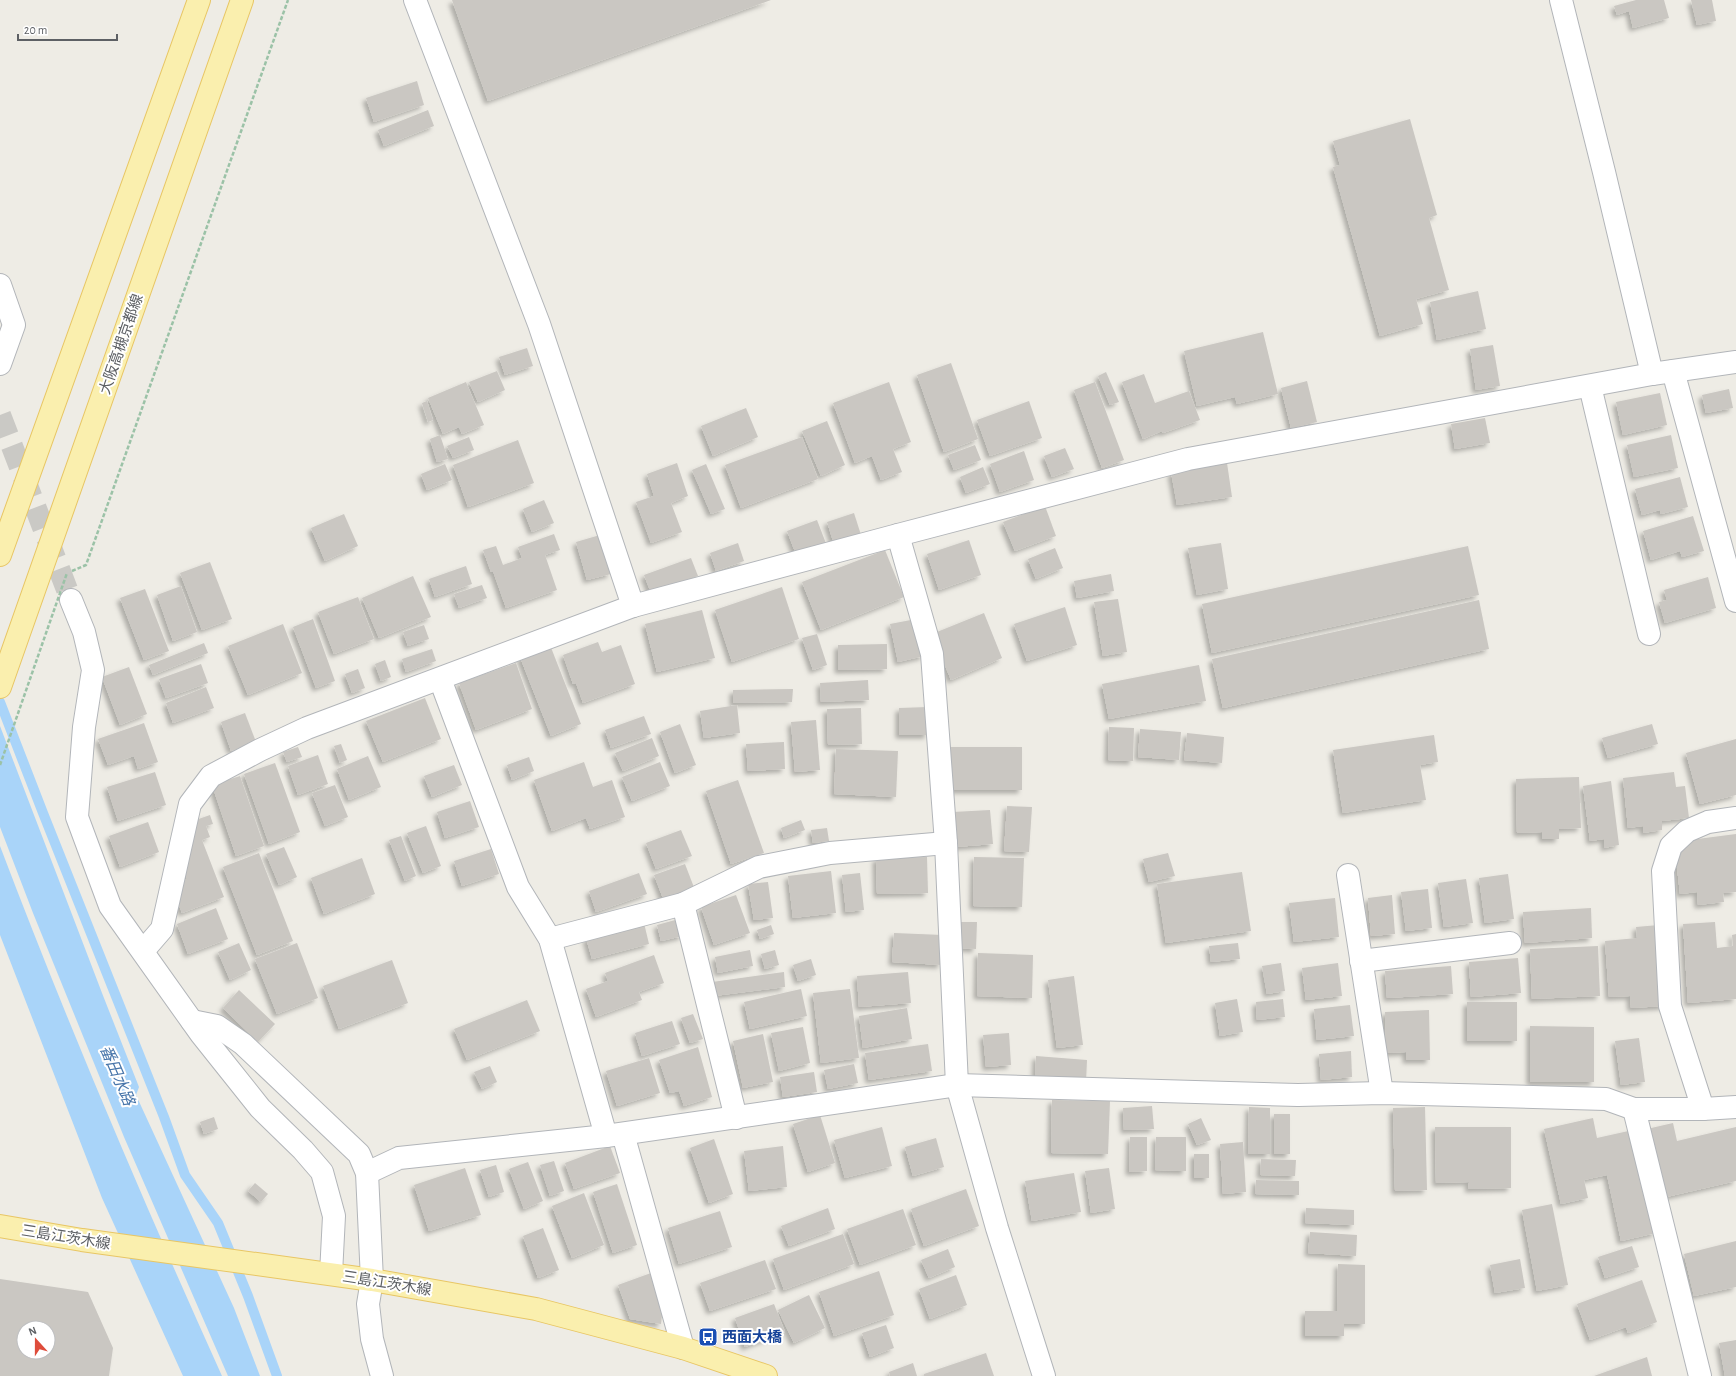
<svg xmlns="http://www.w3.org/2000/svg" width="1736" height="1376" font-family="'Alegreya Sans','Noto Sans JP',sans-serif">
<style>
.water{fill:#a9d4f9}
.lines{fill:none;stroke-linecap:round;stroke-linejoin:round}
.stream{stroke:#a9d4f9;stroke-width:10}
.building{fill:#cac7c2;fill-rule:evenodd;filter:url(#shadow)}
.minor-tunnel{stroke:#cac9c5;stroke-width:22;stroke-dasharray:22 11;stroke-linecap:butt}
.minor-casing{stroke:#b2b5b9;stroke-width:24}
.major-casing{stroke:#e8c664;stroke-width:24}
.path{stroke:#9bc2a7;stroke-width:2.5;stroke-dasharray:4 2;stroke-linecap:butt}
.minor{stroke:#fff;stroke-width:22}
.major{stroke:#faefae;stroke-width:22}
.path-bridge{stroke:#9bc2a7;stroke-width:2.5;stroke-dasharray:4 2;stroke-linecap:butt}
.labels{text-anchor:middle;stroke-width:4;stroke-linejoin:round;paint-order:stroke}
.street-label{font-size:15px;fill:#5d6064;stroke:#fff}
.transit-label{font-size:15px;font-weight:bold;fill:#164399;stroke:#fff;text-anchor:start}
.water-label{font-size:16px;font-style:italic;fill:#4775aa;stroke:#fff}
</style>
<defs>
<filter id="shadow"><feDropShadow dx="-3.5" dy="3.5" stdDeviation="2" flood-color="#0004"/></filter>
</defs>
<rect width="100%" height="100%" fill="#eeece5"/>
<g class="water">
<path d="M0 726 102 993 139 1087 136 1095 234 1308 260 1376H228L124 1137 33 913 0 827Z"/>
<path d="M0 846C68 1025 143 1201 222 1376H183L102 1198 0 935Z"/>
</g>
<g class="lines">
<path class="stream" d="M0 702 43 813 164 1117 185 1175 218 1223 248 1296 277 1376"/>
</g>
<g class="building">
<path d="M452 0H771L488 101Z"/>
<path d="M1636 0H1664L1669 18 1633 28 1629 11 1617 15 1614 6Z"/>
<path d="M1691 0H1712L1716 21 1697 25Z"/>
<path d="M417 81 424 105 374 122 366 98Z"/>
<path d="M428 110 434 126 384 146 378 130Z"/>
<path d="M1410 119 1437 215 1429 218 1449 290 1416 299 1423 324 1380 336 1333 167 1340 165 1333 141Z"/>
<path d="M1478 291 1486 329 1437 340 1430 302Z"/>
<path d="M1263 332 1278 394 1237 404 1235 397 1197 406 1184 351Z"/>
<path d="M1493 345 1500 386 1476 390 1470 349Z"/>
<path d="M527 348 533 366 505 375 499 357Z"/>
<path d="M951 363 978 439 944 452 917 375Z"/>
<path d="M497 371 505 390 478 402 469 382Z"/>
<path d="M1106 372 1119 402 1110 405 1098 376Z"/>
<path d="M1144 374 1155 403 1189 391 1200 420 1163 433 1162 431 1143 439 1122 382Z"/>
<path d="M1307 381 1317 422 1291 428 1281 388Z"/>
<path d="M466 382 484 425 462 434 459 427 443 434 428 398Z"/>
<path d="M889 382 911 442 893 449 902 472 881 480 872 456 855 463 833 403Z"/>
<path d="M1095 382 1124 460 1102 468 1074 390Z"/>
<path d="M1729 389 1733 408 1706 413 1702 395Z"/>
<path d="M1660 393 1667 425 1623 435 1616 402Z"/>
<path d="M427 401 433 420 428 422 422 403Z"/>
<path d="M1029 401 1042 438 990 456 977 420Z"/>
<path d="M746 408 758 437 713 456 701 426Z"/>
<path d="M1485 418 1490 443 1455 449 1451 424Z"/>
<path d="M827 421 845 465 821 476 802 431Z"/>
<path d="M440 435 448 459 437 462 430 439Z"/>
<path d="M1671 435 1678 468 1634 477 1627 445Z"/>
<path d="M469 437 474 450 453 458 447 446Z"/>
<path d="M802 437 818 479 741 508 725 465Z"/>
<path d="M518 440 534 483 468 507 453 465Z"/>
<path d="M975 445 981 460 954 470 948 455Z"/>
<path d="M1065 448 1074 469 1052 477 1044 456Z"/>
<path d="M1024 451 1034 480 1000 492 990 464Z"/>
<path d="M677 463 688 496 671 503 682 532 651 543 636 502 654 496 647 474Z"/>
<path d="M1227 463 1232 497 1177 505 1171 472Z"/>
<path d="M445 464 452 480 427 490 421 474Z"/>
<path d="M706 464 725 509 711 514 692 470Z"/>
<path d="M983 467 990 484 966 493 960 477Z"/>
<path d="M1680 477 1688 507 1661 514 1660 510 1642 515 1635 489Z"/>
<path d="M544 500 554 523 532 532 523 509Z"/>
<path d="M1045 506 1056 536 1015 551 1003 522Z"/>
<path d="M854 513 861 535 834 544 827 522Z"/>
<path d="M344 514 358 546 325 561 311 528Z"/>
<path d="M1693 516 1704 551 1682 557 1680 551 1651 560 1643 531Z"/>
<path d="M817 520 827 546 797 557 787 531Z"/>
<path d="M554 534 560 550 545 555 557 590 506 608 493 571 491 572 483 550 496 546 503 565 522 558 518 547Z"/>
<path d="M600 535 611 574 587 580 576 542Z"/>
<path d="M969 540 981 575 939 590 927 554Z"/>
<path d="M738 543 744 561 716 571 710 553Z"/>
<path d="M1221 543 1228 589 1197 595 1188 548Z"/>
<path d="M1468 546 1479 595 1212 653 1202 604Z"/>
<path d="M1055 548 1063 568 1036 579 1028 559Z"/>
<path d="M885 550 904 597 821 630 802 582Z"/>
<path d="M691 558 698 576 651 593 644 575Z"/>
<path d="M210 562 232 619 202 630 180 573Z"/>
<path d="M466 566 472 584 435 597 429 579Z"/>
<path d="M1111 574 1114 591 1077 598 1074 581Z"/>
<path d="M413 576 431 617 379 638 362 598Z"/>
<path d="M1708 577 1716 608 1665 623 1659 602 1667 600 1664 590Z"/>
<path d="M482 585 487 598 459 608 454 594Z"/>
<path d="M181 586 197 632 173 641 157 595Z"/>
<path d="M782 587 799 639 732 662 715 610Z"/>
<path d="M145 589 169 651 144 660 120 598Z"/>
<path d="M358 597 374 639 334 654 318 612Z"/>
<path d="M1118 599 1127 652 1103 656 1094 602Z"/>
<path d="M1479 600 1489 649 1223 708 1212 659Z"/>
<path d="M1065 607 1077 645 1027 661 1014 624Z"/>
<path d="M702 610 715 658 657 672 645 624Z"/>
<path d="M984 613 1002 658 951 680 932 634Z"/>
<path d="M313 619 335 681 316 688 293 627Z"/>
<path d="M916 619 924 656 898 662 890 624Z"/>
<path d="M283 624 302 673 248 695 228 646Z"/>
<path d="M424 625 429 639 408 646 403 632Z"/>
<path d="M817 634 827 665 813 670 802 638Z"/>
<path d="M598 642 602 652 621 645 635 684 583 703 576 683 573 684 563 655Z"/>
<path d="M204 643 208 653 153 675 149 665Z"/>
<path d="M887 644V669L838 670V645Z"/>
<path d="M550 645 581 724 551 736 520 657Z"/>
<path d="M432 649 436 661 406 672 402 659Z"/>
<path d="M385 660 391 677 381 681 375 664Z"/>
<path d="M516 663 532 709 476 730 459 683Z"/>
<path d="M201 664 208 683 166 698 159 679Z"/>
<path d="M1199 665 1206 701 1109 719 1102 684Z"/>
<path d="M129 667 147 714 120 725 102 677Z"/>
<path d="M358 669 365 688 352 693 345 674Z"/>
<path d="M868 680 869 700 821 702 820 683Z"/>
<path d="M206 687 214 708 173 723 166 703Z"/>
<path d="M793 689 792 702 733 703V690Z"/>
<path d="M425 698 441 739 383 762 366 721Z"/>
<path d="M737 705 740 733 704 738 700 711Z"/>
<path d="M928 707V735H899V708Z"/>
<path d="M861 708 862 744 828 745 827 709Z"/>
<path d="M245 713 256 742 231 751 221 722Z"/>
<path d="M644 716 651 734 611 748 605 730Z"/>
<path d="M816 720 820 770 795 772 791 722Z"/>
<path d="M144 723 158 762 138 769 134 756 108 765 98 739Z"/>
<path d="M680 724 696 765 675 773 660 732Z"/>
<path d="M1652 724 1658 744 1608 758 1602 738Z"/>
<path d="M1109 727 1134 728 1133 761 1108 760Z"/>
<path d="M1140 729 1181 732 1179 760 1138 757Z"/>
<path d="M1187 733 1224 737 1222 763 1184 760Z"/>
<path d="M1434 735 1438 762 1420 765 1426 800 1343 813 1333 750Z"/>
<path d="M652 738 659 756 623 771 615 753Z"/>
<path d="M1736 739V795L1700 804 1686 753Z"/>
<path d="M784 742 785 769 748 771 746 744Z"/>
<path d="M341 744 347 760 340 763 334 746Z"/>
<path d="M298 747 302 757 287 762 283 752Z"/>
<rect x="950" y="747" width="72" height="43"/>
<path d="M836 749 898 751 896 797 834 794Z"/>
<path d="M318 755 328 784 298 795 288 766Z"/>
<path d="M368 756 381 787 349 800 337 769Z"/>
<path d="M529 757 534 771 512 780 507 765Z"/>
<path d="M584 762 593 787 612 780 625 817 590 829 586 818 552 831 534 780Z"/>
<path d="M660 762 670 786 632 801 622 777Z"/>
<path d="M275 763 300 832 269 844 244 774Z"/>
<path d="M454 765 462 785 432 797 424 776Z"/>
<path d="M155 772 166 805 118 821 107 787Z"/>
<path d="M1674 772 1676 787 1685 786 1689 818 1662 821V830L1643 833V826L1628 828 1623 778Z"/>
<path d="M240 776 264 846 236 856 212 785Z"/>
<path d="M1579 777 1581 828 1559 829V839H1542V832L1517 833 1516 779Z"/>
<path d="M738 780 764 853 731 864 706 791Z"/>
<path d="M1611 781 1619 845 1604 848V839L1590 841 1583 786Z"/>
<path d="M335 785 348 817 325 826 312 793Z"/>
<path d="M470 801 479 827 445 838 437 812Z"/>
<path d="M1007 806 1032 807 1029 852 1004 851Z"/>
<path d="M990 810 993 844 956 847 953 812Z"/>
<path d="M210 815 213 824 206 826 210 837 202 840 224 897 182 913 174 892 179 882 187 879 181 861 188 842 193 840 189 829 193 821Z"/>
<path d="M801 820 805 830 784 838 781 828Z"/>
<path d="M148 822 159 852 120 867 109 836Z"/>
<path d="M426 826 441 866 423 873 407 833Z"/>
<path d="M827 828 829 841 813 843 811 830Z"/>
<path d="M681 830 692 856 656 869 646 843Z"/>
<path d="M1736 834V892L1723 893 1724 902 1698 905 1697 892 1680 894 1675 850 1682 841Z"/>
<path d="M401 836 416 876 405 881 389 840Z"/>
<path d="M284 847 297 877 279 885 266 854Z"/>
<path d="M491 849 499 874 462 886 454 861Z"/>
<path d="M259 853 293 941 257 955 223 867Z"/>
<path d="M1168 853 1175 876 1149 882 1143 859Z"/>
<path d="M927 857 928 893 877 894 876 858Z"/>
<path d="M974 857 1024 858 1022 907 973 906Z"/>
<path d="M362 858 375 894 324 914 311 878Z"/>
<path d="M685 864 695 890 664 901 654 875Z"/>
<path d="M831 871 836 913 793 918 788 876Z"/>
<path d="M1242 872 1251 931 1166 943 1157 884Z"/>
<path d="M639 873 647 894 596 912 589 891Z"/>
<path d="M860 873 864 910 846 912 842 875Z"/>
<path d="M1508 874 1514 919 1485 923 1479 878Z"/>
<path d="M1466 879 1473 923 1444 927 1438 883Z"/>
<path d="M768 882 773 918 754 920 748 884Z"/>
<path d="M1428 889 1432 928 1406 931 1401 892Z"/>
<path d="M736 895 750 933 714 945 701 907Z"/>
<path d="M1392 895 1395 934 1371 936 1368 898Z"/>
<path d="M1335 898 1339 937 1294 942 1289 903Z"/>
<path d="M216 908 228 939 188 954 177 924Z"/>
<path d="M1591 908 1592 938 1525 943 1523 912Z"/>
<path d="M679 919 683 936 661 941 657 925Z"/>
<path d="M960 922H977L976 949 959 948Z"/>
<path d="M1715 922 1717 948 1733 946 1732 935 1736 934V999L1688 1003 1683 924Z"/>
<path d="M644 923 649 944 592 959 586 938Z"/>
<path d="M771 925 774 934 760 939 757 930Z"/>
<path d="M1659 925 1665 1006 1631 1008 1630 996 1609 997 1605 941 1637 938 1636 927Z"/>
<path d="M894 933 943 935 941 965 892 962Z"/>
<path d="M239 943 251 970 230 980 218 952Z"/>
<path d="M297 943 318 998 277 1014 255 959Z"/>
<path d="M1238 943 1240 959 1211 962 1209 946Z"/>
<path d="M1598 946 1600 996 1532 999 1530 949Z"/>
<path d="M750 950 753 966 718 973 715 957Z"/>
<path d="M775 950 779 965 765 969 761 954Z"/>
<path d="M978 953 1033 955 1032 998 977 996Z"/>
<path d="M654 955 664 983 639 992 642 1000 596 1017 586 989 608 981 605 973Z"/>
<path d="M1518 958 1521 993 1471 997 1469 962Z"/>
<path d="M811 959 816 975 798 981 793 965Z"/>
<path d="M392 960 408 1003 339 1029 323 986Z"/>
<path d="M1281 963 1285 991 1267 994 1262 966Z"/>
<path d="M1338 963 1342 996 1306 1000 1302 968Z"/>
<path d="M1451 966 1453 994 1387 998 1385 971Z"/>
<path d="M784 972 785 987 714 996 712 982Z"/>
<path d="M908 972 911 1003 859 1007 857 976Z"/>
<path d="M1074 976 1083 1045 1057 1048 1048 980Z"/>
<path d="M801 989 807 1016 750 1029 744 1002Z"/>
<path d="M850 989 859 1058 821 1063 813 993Z"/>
<path d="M239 990 275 1024 258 1042 223 1008Z"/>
<path d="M1237 999 1243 1032 1220 1036 1215 1003Z"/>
<path d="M1283 999 1285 1017 1257 1020 1256 1002Z"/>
<path d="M527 1000 540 1031 467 1060 454 1029Z"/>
<rect x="1467" y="1002" width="50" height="39"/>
<path d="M1350 1005 1354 1036 1317 1040 1314 1009Z"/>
<path d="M907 1008 912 1039 863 1048 859 1016Z"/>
<path d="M1429 1010 1430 1060H1406V1052L1386 1053 1385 1012Z"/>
<path d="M693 1014 703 1039 690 1043 681 1018Z"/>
<path d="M672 1021 680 1044 642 1056 635 1033Z"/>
<path d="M1530 1026 1594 1027V1082H1530Z"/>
<path d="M803 1027 810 1063 779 1071 771 1033Z"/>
<path d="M1009 1033 1011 1065 986 1067 983 1035Z"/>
<path d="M763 1034 773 1082 743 1088 733 1041Z"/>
<path d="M1639 1038 1645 1082 1621 1085 1615 1041Z"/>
<path d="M928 1044 932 1071 869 1080 865 1053Z"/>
<path d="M698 1047 712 1097 684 1106 679 1091 670 1093 659 1060Z"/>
<path d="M1351 1051 1352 1077 1321 1080 1319 1054Z"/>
<path d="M1036 1056 1087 1060 1086 1082 1035 1078Z"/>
<path d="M649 1058 660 1093 617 1106 606 1071Z"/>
<path d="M854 1064 858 1083 828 1089 824 1070Z"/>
<path d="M490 1066 497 1082 482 1089 474 1072Z"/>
<path d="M814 1072 817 1092 783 1097 780 1077Z"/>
<path d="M1052 1100 1110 1101 1108 1154 1051 1153Z"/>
<path d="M1152 1106 1154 1129 1124 1130 1123 1108Z"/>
<path d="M1249 1107 1270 1108V1154H1248Z"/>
<path d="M1425 1107 1427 1190 1395 1191 1393 1108Z"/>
<rect x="1274" y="1114" width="16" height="40"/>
<path d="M820 1115 835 1163 808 1172 793 1124Z"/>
<path d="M214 1117 218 1129 204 1134 200 1122Z"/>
<path d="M1201 1118 1211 1140 1197 1145 1188 1124Z"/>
<path d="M1593 1118 1597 1138 1633 1130 1656 1233 1621 1241 1607 1175 1584 1180 1588 1198 1561 1204 1544 1129Z"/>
<path d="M1673 1123 1677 1141 1736 1127V1181L1662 1198 1647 1129Z"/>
<path d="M882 1127 892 1166 845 1178 834 1140Z"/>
<path d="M1435 1127H1511V1188L1468 1189 1469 1182 1436 1183Z"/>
<path d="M1130 1137H1147V1171L1129 1172Z"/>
<path d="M1156 1137H1186V1171L1155 1170Z"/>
<path d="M936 1138 944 1167 913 1176 905 1147Z"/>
<path d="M714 1139 733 1194 709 1203 690 1148Z"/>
<path d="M1243 1142 1246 1192 1223 1194 1220 1144Z"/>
<path d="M610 1146 620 1173 574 1189 565 1163Z"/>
<path d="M783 1146 787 1187 749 1191 744 1151Z"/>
<rect x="1194" y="1154" width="15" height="24"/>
<path d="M1261 1159 1296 1160 1295 1176 1260 1175Z"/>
<path d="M554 1161 564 1191 550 1196 540 1165Z"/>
<path d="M528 1162 543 1201 524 1209 509 1169Z"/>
<path d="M496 1165 504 1192 489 1197 480 1170Z"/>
<path d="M465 1168 481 1215 429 1231 414 1185Z"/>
<path d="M1109 1168 1115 1209 1091 1213 1085 1171Z"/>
<path d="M1074 1173 1081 1212 1032 1221 1025 1181Z"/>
<path d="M1256 1180 1299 1181V1195L1255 1194Z"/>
<path d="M255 1183 268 1194 261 1202 248 1191Z"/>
<path d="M617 1184 637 1245 613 1253 593 1192Z"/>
<path d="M966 1189 979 1226 924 1246 911 1209Z"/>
<path d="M584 1193 604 1245 572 1258 552 1206Z"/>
<path d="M1552 1204 1568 1285 1537 1291 1522 1210Z"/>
<path d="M828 1208 835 1229 789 1246 781 1226Z"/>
<path d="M1306 1208 1354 1210V1225L1305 1223Z"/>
<path d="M903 1209 916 1245 860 1265 847 1229Z"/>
<path d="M720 1211 732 1247 679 1264 668 1228Z"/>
<path d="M543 1228 559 1270 538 1278 523 1236Z"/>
<path d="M1310 1232 1357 1235 1356 1256 1308 1253Z"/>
<path d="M843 1234 854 1264 784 1290 773 1259Z"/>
<path d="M1736 1241V1287L1694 1296 1684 1254Z"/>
<path d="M1632 1246 1639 1267 1605 1278 1598 1257Z"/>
<path d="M948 1249 955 1267 929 1278 921 1260Z"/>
<path d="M1520 1259 1525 1288 1495 1293 1490 1265Z"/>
<path d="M765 1260 776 1289 710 1311 700 1283Z"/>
<path d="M1338 1264 1365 1265V1324H1344V1336H1305V1311H1337Z"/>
<path d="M879 1271 894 1315 834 1336 819 1292Z"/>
<path d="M651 1273 663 1307 661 1324 630 1319 618 1285Z"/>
<path d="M956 1275 967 1305 930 1319 919 1289Z"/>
<path d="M0 1279 88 1292 113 1348 109 1376H0ZM24 1328H48V1352H24Z"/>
<path d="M1642 1280 1657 1322 1628 1333 1626 1327 1590 1340 1577 1304Z"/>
<path d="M809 1295 825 1328 794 1343 778 1310Z"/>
<path d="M774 1304 785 1332 745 1347 735 1318Z"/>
<path d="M886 1325 894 1348 870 1357 862 1333Z"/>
<path d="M1736 1340V1376H1725L1719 1343Z"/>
<path d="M986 1353 994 1376H924V1374Z"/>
<path d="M1647 1357 1652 1376H1594Z"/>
<path d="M913 1363 917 1376H890L889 1372Z"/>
</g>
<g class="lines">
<path class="minor-tunnel" d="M0 415 71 600"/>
<defs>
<g id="minor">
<path d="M415 0 539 324 633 606"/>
<path d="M1561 0 1604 172 1652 374"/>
<path d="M0 285 14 325 0 364"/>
<path d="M1673 371 1736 601"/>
<path d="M1590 386 1649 634"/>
<path d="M898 535 932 654 946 843 957 1085 997 1228 1044 1376"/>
<path d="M71 600 84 632 93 670 84 727 77 817 110 906 201 1034 260 1108 303 1150 322 1172 334 1216 331 1274"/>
<path d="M440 679 518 887 550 939 606 1136"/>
<path d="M1348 875 1382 1093"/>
<path d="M683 904 736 1118"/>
<path d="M550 939 683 904 759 867 830 853 946 843"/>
<path d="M143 951 162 929 190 804 211 776 260 750 307 728 633 606 898 535 1188 459 1652 374 1736 362"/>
<path d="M1361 961 1510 943"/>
<path d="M192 1021 217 1026 243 1044 359 1154 367 1173 372 1280 368 1304 372 1339 382 1376"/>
<path d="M1634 1109 1700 1376"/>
<path d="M1703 1109 1670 1006 1663 871 1671 846 1687 831 1708 822 1736 818"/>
<path d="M623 1134 683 1348"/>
<path d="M367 1173 399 1158 606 1136 957 1085 1298 1095 1382 1093 1606 1099 1634 1109H1703L1736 1107"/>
</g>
<g id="major">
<path d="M0 555 199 0"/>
<path d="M0 687 242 0"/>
<path d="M0 1226 82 1240 372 1280 536 1309 683 1348 766 1376"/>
</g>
</defs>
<use href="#minor" class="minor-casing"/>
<use href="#major" class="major-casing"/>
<path class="path" d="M72 571 86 565 288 0"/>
<use href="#minor" class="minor"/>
<use href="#major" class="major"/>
<path class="path-bridge" d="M0 765 67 573"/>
</g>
<defs>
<symbol id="bus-square" viewBox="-11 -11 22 22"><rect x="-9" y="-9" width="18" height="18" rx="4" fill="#1a4fb4" stroke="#fff"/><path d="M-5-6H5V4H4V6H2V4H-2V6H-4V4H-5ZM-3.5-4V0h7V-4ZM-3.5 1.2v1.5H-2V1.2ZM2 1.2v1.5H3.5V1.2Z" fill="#fff"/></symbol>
</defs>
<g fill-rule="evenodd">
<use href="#bus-square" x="697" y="1326" width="22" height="22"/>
</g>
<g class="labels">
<g class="street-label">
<text transform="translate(121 344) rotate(-71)" y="5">大阪高槻京都線</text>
<text transform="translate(66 1237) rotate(9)" y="5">三島江茨木線</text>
<text transform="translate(387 1283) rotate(9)" y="5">三島江茨木線</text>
</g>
<g class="transit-label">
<text x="722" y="1342">西面大橋</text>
</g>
<g class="water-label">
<text transform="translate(118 1075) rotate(67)" y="6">番田水路</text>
</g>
</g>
<g transform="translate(36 1340) rotate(339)"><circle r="19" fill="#ffffff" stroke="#bebfc1"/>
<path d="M0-3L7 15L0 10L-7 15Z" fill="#de4c3b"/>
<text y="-6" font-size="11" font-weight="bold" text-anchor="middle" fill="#5d6064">N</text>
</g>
<path d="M18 34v6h99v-6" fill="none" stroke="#5d6064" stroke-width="2"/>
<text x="24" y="34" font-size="12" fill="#5d6064" stroke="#ffffff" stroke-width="3" paint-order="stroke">20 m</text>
</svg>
